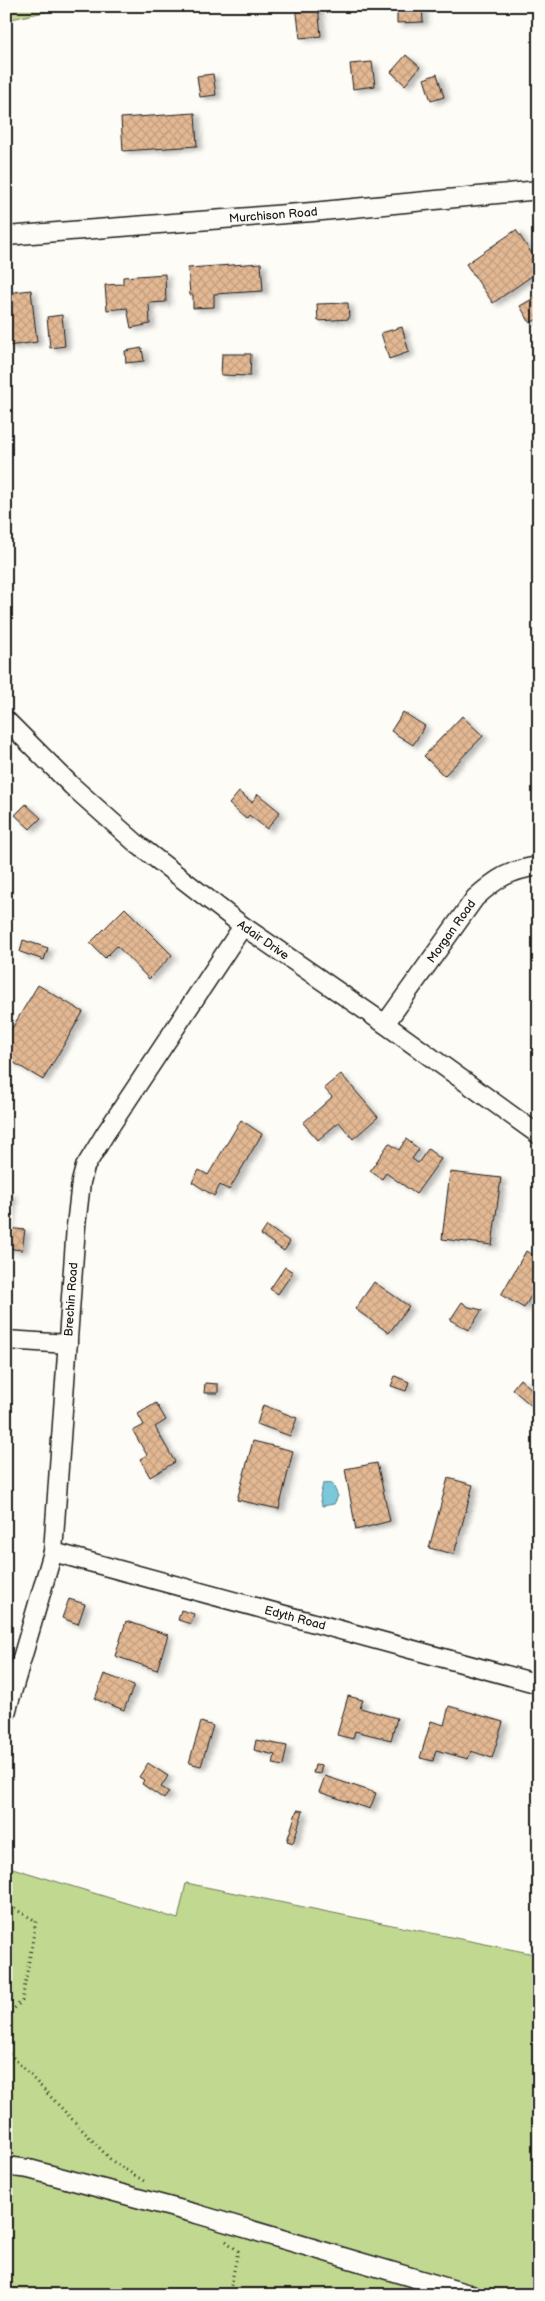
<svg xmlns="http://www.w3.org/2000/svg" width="545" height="2301" font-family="'Balsamiq Sans',sans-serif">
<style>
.green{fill:#c0d88f;stroke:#6e7a56}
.water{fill:#7cc8db;stroke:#56838f}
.building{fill:url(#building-cross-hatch);stroke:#1c1c1c;filter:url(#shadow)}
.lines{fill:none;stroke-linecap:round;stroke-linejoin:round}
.minor-casing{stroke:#1c1c1c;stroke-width:21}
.path{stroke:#1c1c1c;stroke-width:3;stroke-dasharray:1 4;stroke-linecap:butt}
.minor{stroke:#fdfcf7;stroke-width:18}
.labels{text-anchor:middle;stroke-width:5;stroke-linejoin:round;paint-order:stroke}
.street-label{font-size:12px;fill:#1c1c1c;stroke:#fdfcf7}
</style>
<defs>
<pattern id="building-cross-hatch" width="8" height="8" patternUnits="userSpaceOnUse" patternTransform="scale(1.25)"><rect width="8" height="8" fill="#e3b893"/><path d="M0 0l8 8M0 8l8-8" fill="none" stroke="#c29e7e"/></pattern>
<filter id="shadow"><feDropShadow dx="5" dy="3" stdDeviation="2.5" flood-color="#0004"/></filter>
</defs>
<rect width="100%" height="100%" fill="#fdfcf7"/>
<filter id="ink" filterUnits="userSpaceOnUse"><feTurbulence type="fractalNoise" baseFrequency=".02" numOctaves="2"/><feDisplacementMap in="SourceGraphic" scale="10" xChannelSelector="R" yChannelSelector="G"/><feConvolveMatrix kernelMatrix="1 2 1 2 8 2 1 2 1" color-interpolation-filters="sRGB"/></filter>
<g filter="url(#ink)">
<g class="green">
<path d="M6 6H73L6 20Z"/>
<path d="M6 1866 178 1919 186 1883 539 1955V2295H6Z"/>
</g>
<path class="water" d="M332 1483 338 1496 334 1504 322 1506 320 1496 323 1484Z"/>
<g class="building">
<path d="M296 6H318L321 36 300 38Z"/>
<path d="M397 6H422L423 22 397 23Z"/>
<path d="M406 55 420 67 405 85 391 72Z"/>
<path d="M372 62 375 86 353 89 350 64Z"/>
<path d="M213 74 216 95 200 97 197 76Z"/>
<path d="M437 74 444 97 431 101 424 79Z"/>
<path d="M195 113 197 146 123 151 121 118Z"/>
<path d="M516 230 539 264V271L493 303 466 264Z"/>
<path d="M261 263 263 291 214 294V307L193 308V295H190L188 268Z"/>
<path d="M165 274 166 302 149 303 150 324 131 328 127 308 107 310 105 285 123 284V277Z"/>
<path d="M31 290 37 342 8 346 6 293Z"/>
<path d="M539 295V318L530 323 520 306Z"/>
<path d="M348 303 349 319 318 321 317 304Z"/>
<path d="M62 315 65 346 50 348 47 317Z"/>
<path d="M402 327 409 352 389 359 381 333Z"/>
<path d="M142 348 144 361 126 363 125 351Z"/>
<path d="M222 354H251L250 376 221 375Z"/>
<path d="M403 712 425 726 413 745 391 731Z"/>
<path d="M462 716 483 736 444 776 424 756Z"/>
<path d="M239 792 252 802 258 794 280 812 267 829 249 815 246 819 229 804Z"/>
<path d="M26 804 41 818 30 829 15 815Z"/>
<path d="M125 908 172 955 149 979 117 946 105 958 90 943Z"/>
<path d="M23 940 48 948 44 960 20 952Z"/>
<path d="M38 985 83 1012 43 1080 6 1058V1038Z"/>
<path d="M341 1074 378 1117 353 1139 339 1122 318 1140 303 1123 332 1097 324 1088Z"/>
<path d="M241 1120 262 1134 229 1190 220 1185 214 1196 192 1182 199 1170 208 1175Z"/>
<path d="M406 1139 419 1149 412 1159 418 1163 428 1149 441 1159 416 1194 386 1173 382 1179 370 1171 389 1143 399 1150Z"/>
<path d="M450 1172 501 1178 492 1245 442 1239Z"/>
<path d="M6 1194 12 1195 8 1228 25 1230 22 1250 6 1248Z"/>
<path d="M267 1226 290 1242 284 1251 261 1235Z"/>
<path d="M526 1251 539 1259V1282L524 1308 501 1295Z"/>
<path d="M285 1267 293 1272 278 1294 270 1289Z"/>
<path d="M374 1282 409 1306 389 1333 355 1309Z"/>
<path d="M462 1302 469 1307 482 1310 469 1330 450 1320Z"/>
<path d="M395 1376 409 1382 406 1391 391 1386Z"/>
<path d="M520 1379 539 1395V1398L532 1406 512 1389Z"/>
<path d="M205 1383 218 1384V1393H204Z"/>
<path d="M156 1403 166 1420 155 1427 175 1462 150 1477 140 1459 147 1455 133 1431 144 1425 138 1414Z"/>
<path d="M263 1405 297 1418 290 1436 257 1424Z"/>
<path d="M253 1441 293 1451 279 1509 237 1500Z"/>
<path d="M377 1463 390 1521 356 1530 345 1469Z"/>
<path d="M448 1478 473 1485 454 1554 429 1548Z"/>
<path d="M69 1599 85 1604 78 1624 62 1618Z"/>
<path d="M181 1610 194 1614 191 1624 178 1620Z"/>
<path d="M126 1621 168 1635 157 1670 115 1656Z"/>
<path d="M104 1674 134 1685 124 1710 95 1699Z"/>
<path d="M348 1696 363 1700 360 1708 397 1718 391 1740 355 1731 353 1739 337 1735Z"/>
<path d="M449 1706 503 1722 492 1758 471 1751 468 1759 436 1750 433 1761 420 1758 431 1721 444 1725Z"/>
<path d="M201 1722 213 1726 201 1766 189 1763Z"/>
<path d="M256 1740 287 1746 283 1766 273 1764 275 1755 254 1750Z"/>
<path d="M148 1763 168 1776 161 1787 169 1792 164 1799 142 1784 144 1780 139 1777Z"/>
<path d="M315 1765 322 1766 320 1774 313 1773Z"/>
<path d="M325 1776 376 1793 370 1809 319 1792Z"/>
<path d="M297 1810 303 1811 293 1843 287 1841Z"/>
</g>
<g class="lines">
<defs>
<g id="minor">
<path id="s1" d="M6 236 312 212 539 190"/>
<path id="s2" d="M6 720 72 786 137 844 243 926 385 1024 539 1135"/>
<path id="s3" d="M385 1024 475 898C497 878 510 870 539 866"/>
<path d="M6 1340 68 1344"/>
<path id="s4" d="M53 1552 539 1684"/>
<path id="s5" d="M6 1713 53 1552 76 1226 81 1182 85 1167 105 1134 243 926"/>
<path d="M6 2166 29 2169 197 2214 472 2295"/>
</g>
</defs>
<use href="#minor" class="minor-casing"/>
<g class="path">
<path d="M6 1904 36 1921 22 2001 6 2016"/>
<path d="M6 2050 112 2161 147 2183"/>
<path d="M226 2241 238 2251 229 2295"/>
</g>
<use href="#minor" class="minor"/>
</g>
</g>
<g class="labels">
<g class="street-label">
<text dy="4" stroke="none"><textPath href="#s1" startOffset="268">Murchison Road</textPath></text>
<text dy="4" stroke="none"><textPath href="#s3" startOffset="114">Morgan Road</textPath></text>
<text dy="4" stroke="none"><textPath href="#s2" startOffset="339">Adair Drive</textPath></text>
<text dy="4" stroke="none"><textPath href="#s5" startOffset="421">Brechin Road</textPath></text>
<text dy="4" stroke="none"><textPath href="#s4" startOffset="251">Edyth Road</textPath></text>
</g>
</g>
<rect width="545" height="2301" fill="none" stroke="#fdfcf7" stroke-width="25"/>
<rect x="12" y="12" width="520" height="2276" fill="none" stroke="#1c1c1c" stroke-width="2" filter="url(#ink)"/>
</svg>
